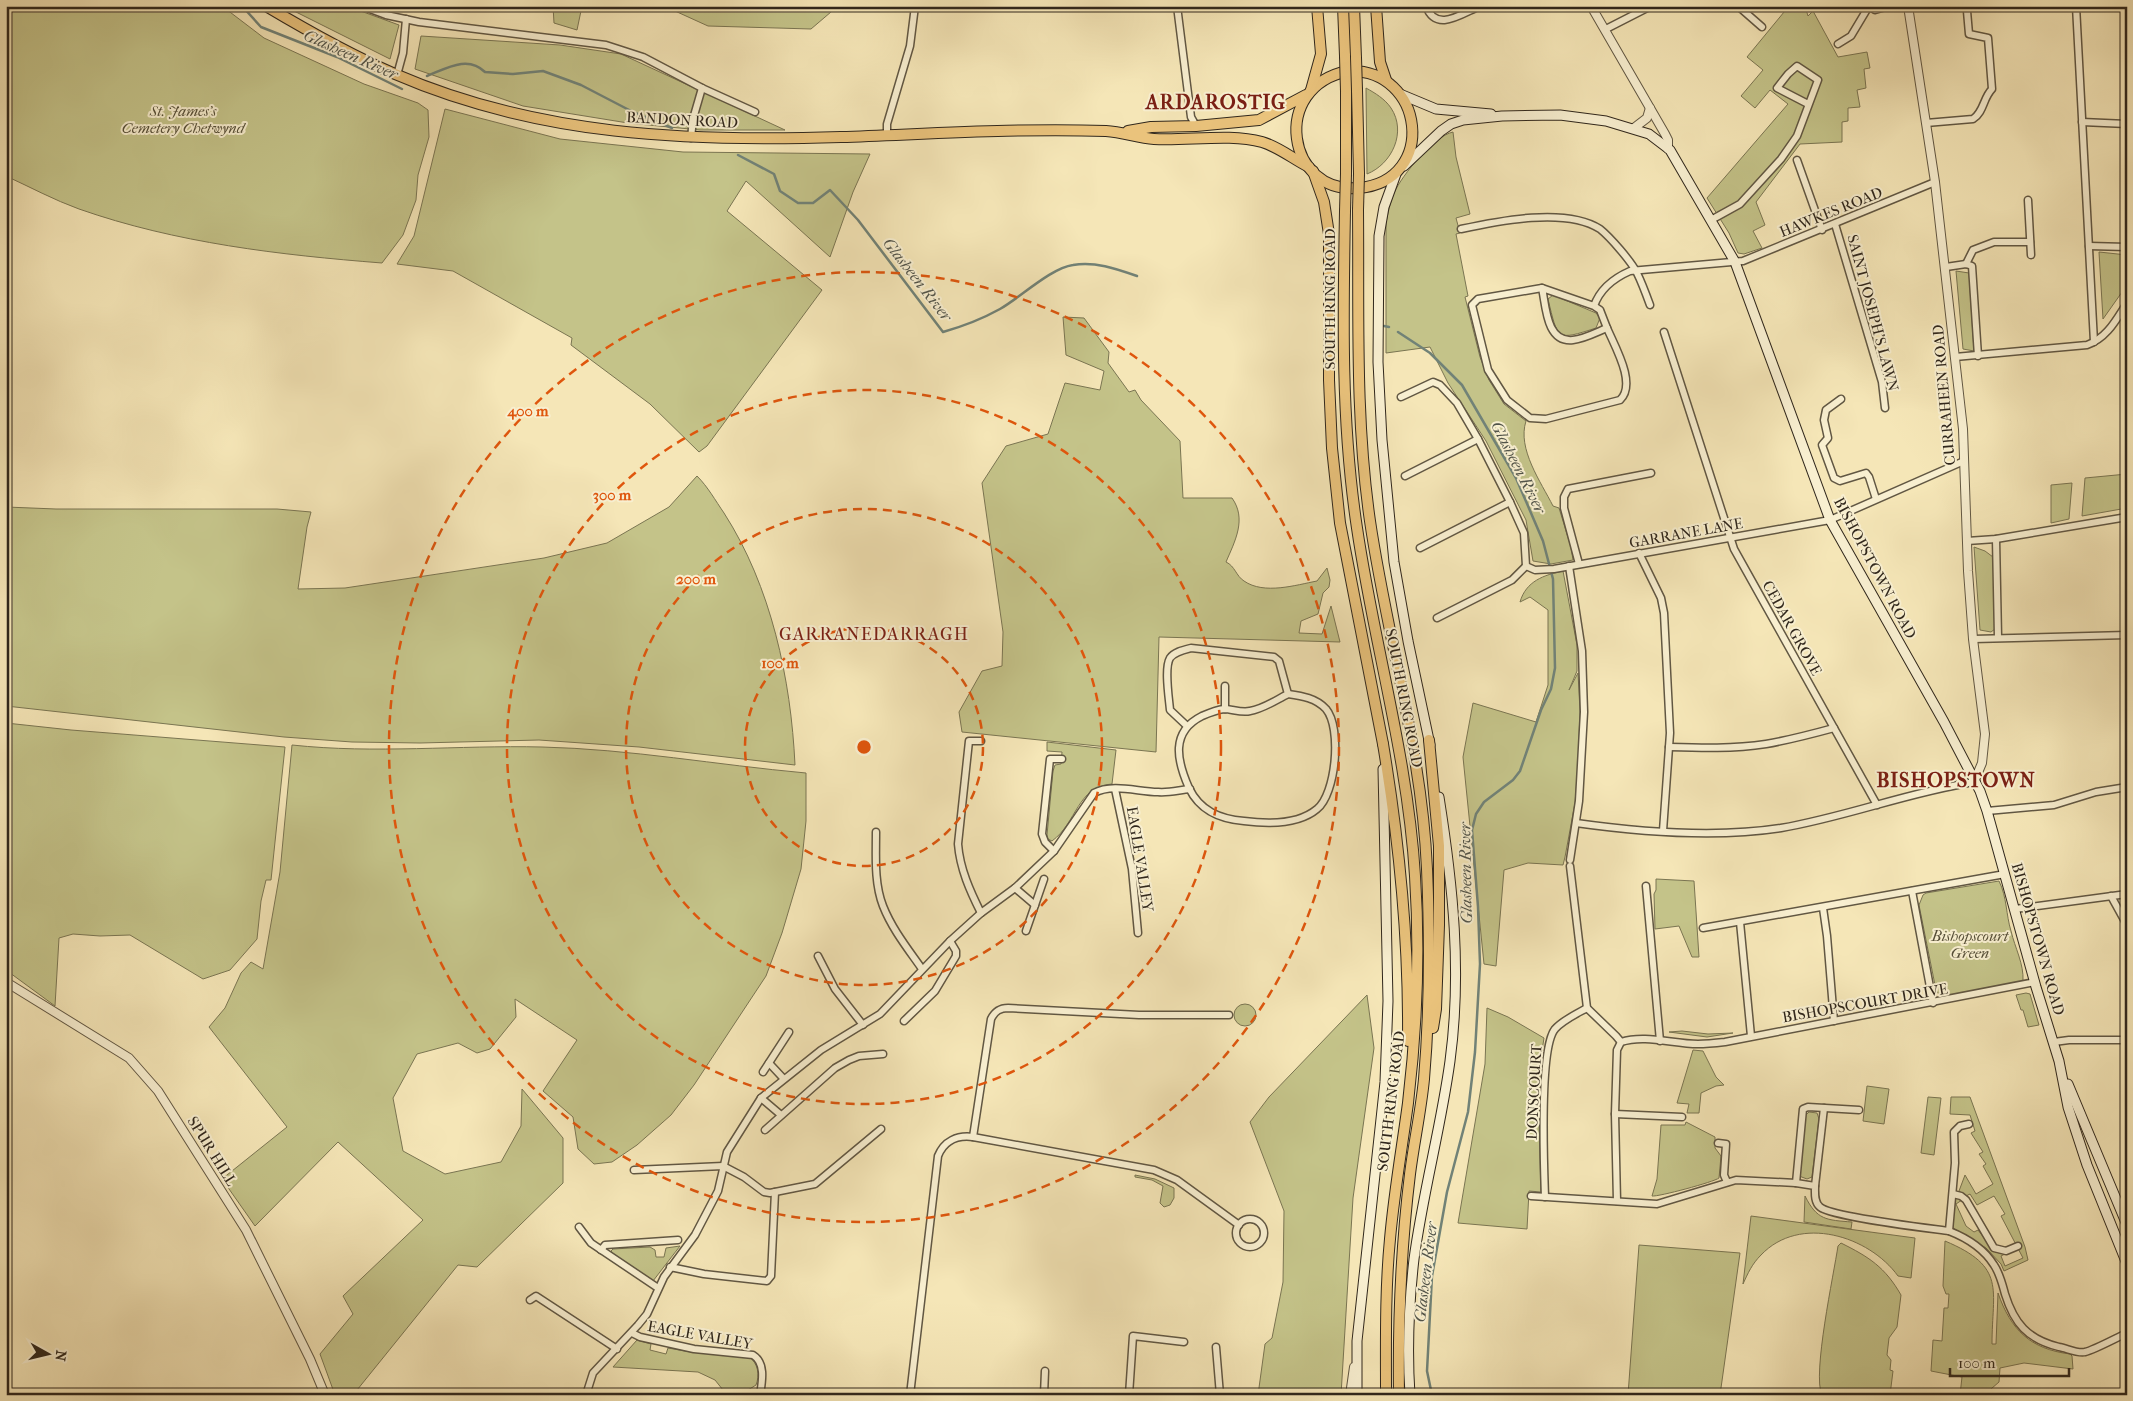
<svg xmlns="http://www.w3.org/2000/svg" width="2133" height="1401" font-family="'IM FELL French Canon',serif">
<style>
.green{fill:#c4c389;stroke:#7a7552}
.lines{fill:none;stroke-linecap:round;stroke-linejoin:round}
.stream{stroke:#718277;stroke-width:2.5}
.minor-casing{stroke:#615743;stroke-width:9}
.tertiary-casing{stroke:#615743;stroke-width:10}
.secondary-casing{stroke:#30271c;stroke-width:11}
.primary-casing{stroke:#30271c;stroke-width:12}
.trunk-casing{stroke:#30271c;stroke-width:12}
.minor{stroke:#f8efd0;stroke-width:6}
.tertiary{stroke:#f8efd0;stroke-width:8}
.secondary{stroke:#f8efd0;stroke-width:9}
.primary{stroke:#eac37c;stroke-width:10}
.trunk{stroke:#eac37c;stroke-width:10}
.trunk-bridge-casing{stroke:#30271c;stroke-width:12;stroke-linecap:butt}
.trunk-bridge{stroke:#eac37c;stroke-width:10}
.ring{fill:none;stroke:#df560d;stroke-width:2.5;stroke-dasharray:9 6}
.labels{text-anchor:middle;stroke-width:4;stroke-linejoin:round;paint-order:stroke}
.park-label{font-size:15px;font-style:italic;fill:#554e37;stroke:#f8efd0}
.street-label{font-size:15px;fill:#30271c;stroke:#f8efd0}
.water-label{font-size:16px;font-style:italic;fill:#51544a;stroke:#f8efd0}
.quarter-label{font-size:18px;letter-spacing:1px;fill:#7a1f14;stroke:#f8efd0}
.district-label{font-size:20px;font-weight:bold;letter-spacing:1px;fill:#7a1f14;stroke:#f8efd0}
.centre{fill:#df560d;stroke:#f8efd0;stroke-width:2.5}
.ring-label{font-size:15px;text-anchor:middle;font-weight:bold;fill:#df560d;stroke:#f8efd0;stroke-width:4;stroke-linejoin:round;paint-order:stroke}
</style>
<rect width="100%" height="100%" fill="#f5e6b7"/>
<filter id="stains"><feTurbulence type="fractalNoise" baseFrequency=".004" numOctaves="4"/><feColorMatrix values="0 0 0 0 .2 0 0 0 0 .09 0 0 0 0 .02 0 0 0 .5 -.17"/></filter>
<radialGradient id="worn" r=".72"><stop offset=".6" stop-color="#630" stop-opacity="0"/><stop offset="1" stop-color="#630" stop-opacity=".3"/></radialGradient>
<g class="green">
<path d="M6 6H222L264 38 364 84 418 103 428 110 429 137 418 175 416 200 403 235 382 263C280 255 176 243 79 209 54 200 30 187 6 176Z"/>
<path d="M284 6H347L399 25 390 59Z"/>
<path d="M553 6H582L577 30 554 23Z"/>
<path d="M664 6H838L811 29 708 26Z"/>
<path d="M1789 6H1805L1808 16 1813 11 1838 57 1867 52 1870 68 1864 69 1866 88 1857 90 1860 107 1848 108V121L1842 122V142L1800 144 1756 202 1765 225 1753 231 1762 248 1744 254 1738 253 1729 233 1707 198 1788 104 1770 90 1755 108 1741 96 1763 70 1747 57Z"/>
<path d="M421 36 560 45 621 54 785 130H700L628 123 523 106 415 69Z"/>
<path d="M1366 88C1375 93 1385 99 1391 108 1407 132 1392 164 1367 174Z"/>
<path d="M445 109 560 139 683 152 870 154 853 192 830 257 746 181 727 211 822 290 707 446 699 452 650 404 571 345 572 338 453 271 397 264 414 236Z"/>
<path d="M1453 132 1456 157 1470 214 1456 218 1460 233 1456 234 1468 296 1465 297 1480 357 1489 380 1504 404 1526 421C1517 449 1541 482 1553 506L1559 508 1571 547 1573 560 1551 564 1533 561 1526 520 1486 441 1448 383 1430 347 1386 353V223C1388 213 1390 202 1394 193 1402 175 1434 136 1453 132Z"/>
<path d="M2099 252 2127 255V285L2103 319Z"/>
<path d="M1956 271 1969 273 1974 351 1963 349Z"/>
<path d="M1553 295 1596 313 1600 318 1596 328C1556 341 1558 340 1548 299Z"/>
<path d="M1063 317 1084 318 1109 352 1108 363 1129 392 1135 390 1141 400 1180 441 1183 498H1232C1247 519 1235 541 1226 562 1235 566 1236 576 1244 581 1264 595 1296 585 1317 581L1327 568 1330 580 1329 587 1323 593 1318 614 1301 621 1299 633 1322 634 1331 606 1340 642 1159 637 1156 752 962 732 959 712 982 671 1002 666 1003 632 982 483 1006 446 1048 434 1065 383 1100 390 1104 371 1066 355Z"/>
<path d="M2127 474V508L2082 516 2085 478Z"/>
<path d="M697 476C708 487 715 500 724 513 771 586 791 679 795 765L639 747 539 740 420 743 352 742 284 737 6 706V507L56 509H277L311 512 307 527 298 589 345 588 544 558 607 543 669 507Z"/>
<path d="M2072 483 2069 519 2051 523V485Z"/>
<path d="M1974 547 1985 551 1993 557 1995 629 1991 632 1980 630Z"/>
<path d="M1563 571 1577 645V671L1569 690 1578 673 1580 711 1578 765 1575 803 1565 857 1563 865 1528 863 1504 870 1496 966 1484 964 1463 757 1473 703 1536 722 1548 685V610L1530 597 1520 602C1526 581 1544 575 1563 571Z"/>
<path d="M6 723 71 730 285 747 271 880H266L261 901 257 939 230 970 203 979 130 935 100 936 73 934 59 938 55 1006 6 970Z"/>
<path d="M1047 742 1116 750 1112 784C1077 786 1077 823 1052 841L1048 839 1047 835 1053 771 1055 765 1061 764 1062 752 1047 751Z"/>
<path d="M292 745C375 754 458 745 542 747 630 749 717 765 806 773V821L801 869 782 933 766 976 694 1085 671 1115 637 1145 612 1162 594 1164 578 1149 573 1117 543 1091 577 1040 515 999 516 1017 490 1049 477 1053 458 1043 417 1054 393 1098 403 1151 445 1174 501 1162 521 1126 522 1089 563 1138V1183L477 1267 458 1265 353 1395H335L320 1354 353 1314 343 1296 423 1220 338 1142 255 1226 222 1179 287 1127 209 1027 225 1008 241 973 251 962 263 969 280 872Z"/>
<path d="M1656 879 1694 881 1699 957H1692L1679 926 1655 929 1654 894 1656 890Z"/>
<path d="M1999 881C2007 897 2006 915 2011 931 2015 948 2024 964 2023 981L1945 997 1940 996 1936 990 1919 905 1923 895 1926 893Z"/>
<path d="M2026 993 2030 994 2039 1025 2028 1027 2023 1010H2021L2016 995Z"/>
<path d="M1367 995 1374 1048 1353 1198 1341 1395H1258L1265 1344 1272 1338 1283 1282 1284 1211 1250 1122 1269 1097Z"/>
<circle cx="1245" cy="1015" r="11"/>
<path d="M1487 1008 1508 1017 1544 1038 1540 1064 1539 1123 1541 1192 1529 1191 1527 1229 1458 1223 1485 1064Z"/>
<path d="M1682 1031 1708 1034 1733 1033 1707 1037 1669 1032Z"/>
<path d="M1693 1050 1703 1051 1716 1077 1724 1085 1716 1086 1701 1093 1699 1113H1687L1689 1104 1677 1103Z"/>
<path d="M1867 1086 1889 1089 1884 1124 1863 1121Z"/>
<path d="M1928 1097 1941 1098 1934 1155 1921 1153Z"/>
<path d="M1951 1097H1970L2025 1247 2028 1260 2004 1271 2001 1264 1986 1248 1950 1226 1955 1199 1957 1197 1962 1200 1956 1204 1966 1226 1974 1232 1978 1230 1995 1252 2005 1254 2001 1256 2005 1266 2023 1258 2001 1216 2005 1214 1994 1196 1977 1205 1970 1194 1966 1196 1959 1191 1965 1175 1976 1194 1993 1184 1983 1166 1986 1164 1979 1154 1983 1152 1971 1133 1975 1131 1970 1115 1950 1114Z"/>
<path d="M1809 1112 1817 1113 1819 1119 1812 1177 1807 1179 1799 1176 1805 1116Z"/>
<path d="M1686 1122 1715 1137V1148L1721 1156 1719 1178C1714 1182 1658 1197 1652 1196L1657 1179 1661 1125H1685Z"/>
<path d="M1135 1175 1155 1179 1174 1188V1198L1170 1205 1164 1207 1160 1203 1163 1186 1152 1180 1135 1177Z"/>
<path d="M1805 1196C1817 1220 1826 1220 1852 1222L1851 1229 1804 1222Z"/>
<path d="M1751 1216 1915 1238 1911 1278 1898 1276C1869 1236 1800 1214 1761 1255 1752 1264 1748 1273 1743 1284Z"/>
<path d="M1945 1241C2007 1267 1992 1289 1992 1344H1996L1998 1293C2011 1330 2030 1349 2070 1354L2072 1356 2073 1369 2024 1363 2000 1368 1999 1382 1984 1395H1960L1962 1377 1931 1371 1933 1340 1942 1341 1944 1308H1948L1949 1294H1946L1943 1286Z"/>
<path d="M1841 1243C1869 1257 1885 1267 1901 1295L1897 1327 1889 1338 1887 1355 1891 1360 1890 1370 1893 1371 1890 1395H1822C1812 1375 1834 1273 1838 1246Z"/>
<path d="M1639 1245 1740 1253 1720 1395H1628Z"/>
<path d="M680 1246 653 1281 613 1255 611 1251 613 1249 650 1247 655 1250 656 1257H664L666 1248Z"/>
<path d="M637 1340 651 1344 650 1350 666 1354 668 1348 691 1352 749 1357C758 1363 760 1375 756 1385L748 1390 747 1395H727L715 1380 698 1372 613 1367Z"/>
</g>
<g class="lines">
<g class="stream">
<path d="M242 6 261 27 337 57 402 89"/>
<path d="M427 76C447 68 468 55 485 72L513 74 543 71 581 85 633 112 672 128"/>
<path d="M738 155 774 174 780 191 798 203H813L830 190 858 220 943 332C964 326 982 319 1000 309 1021 297 1051 268 1073 265 1095 261 1117 269 1137 276"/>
<path d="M1384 326 1389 327"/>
<path d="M1398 332 1430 353 1462 385 1516 478 1543 541 1553 579 1555 668 1551 689 1541 710 1520 771 1513 780 1484 802 1476 814 1472 830 1478 907 1480 964 1475 1052 1468 1112 1447 1192 1432 1276 1427 1371 1432 1395"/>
</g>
<defs>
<g id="minor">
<path d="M362 6 386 15 419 22 606 45 643 57 702 88 755 112"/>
<path d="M1177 6 1191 117 1196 126"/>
<path d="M1426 6C1436 33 1461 14 1480 6"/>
<path d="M1738 6 1762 27"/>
<path d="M1869 6 1875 10 1889 6"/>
<path d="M2076 6 2094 342"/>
<path d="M1606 29 1651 6"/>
<path d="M1838 44 1851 36 1869 6"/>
<path d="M397 75 403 53 406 19"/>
<path d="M2082 122 2127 124"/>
<path d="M1926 123 1973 119C1984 112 1983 98 1992 89L1988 38 1969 34 1967 11"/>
<path d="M887 135V124L910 46 915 6"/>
<path d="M691 138 693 119 702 88"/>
<path d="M1797 160 1822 230"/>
<path d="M2028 200 2031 255"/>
<path d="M1711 220 1740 204 1781 159 1797 136 1818 80 1797 66 1788 74 1777 88 1808 104"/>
<path d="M1835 224 1882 382 1885 408"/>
<path d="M1461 229C1498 221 1566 207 1600 229 1610 237 1631 261 1637 273 1642 283 1646 294 1650 305"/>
<path d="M2089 246 2127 247"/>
<path d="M1966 264 1973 250 1994 242H2030"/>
<path d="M1946 267 1966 264 1972 266 1978 356"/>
<path d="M1542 288 1478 299 1472 305 1488 370 1507 400 1530 418 1546 419 1620 400C1637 384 1615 347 1607 328"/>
<path d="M1594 306 1542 288C1546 306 1546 343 1573 340 1584 339 1597 332 1607 328L1600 310 1594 306C1600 289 1614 278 1630 271L1743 261 1935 182"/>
<path d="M1664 332 1734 549 1877 805"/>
<path d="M1955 357 2087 345C2107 338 2116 320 2127 303"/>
<path d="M1401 397 1433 382 1440 385 1457 403 1478 439 1510 502 1524 533 1526 566 1535 570 1554 569 1830 520 1964 461"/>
<path d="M1841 399 1826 410 1824 420 1828 438 1822 445 1834 478 1840 481 1866 473 1869 477 1876 499"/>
<path d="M1405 476 1478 439"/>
<path d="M1996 539 1998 637"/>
<path d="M1967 541 1996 539 2127 517"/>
<path d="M1420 548 1510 502"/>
<path d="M1639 553 1661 598 1664 613 1670 733 1663 831"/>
<path d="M1579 564 1564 508V497L1568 489 1651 473"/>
<path d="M1569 566 1582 651 1584 712 1579 801 1570 860"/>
<path d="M1437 618 1512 580 1526 566"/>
<path d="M1973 639 2127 635"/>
<path d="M1225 686V709"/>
<path d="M1288 694C1302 696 1316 698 1326 709 1342 728 1336 794 1317 809 1298 825 1267 824 1244 821 1220 819 1200 811 1189 788 1177 761 1170 732 1202 716 1209 713 1216 710 1224 709 1232 709 1241 713 1250 711 1263 709 1276 700 1288 694Z"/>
<path d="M1187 726 1170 710C1169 698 1164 668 1170 658 1174 652 1183 650 1191 648L1274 657 1279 661 1288 694"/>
<path d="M1669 747C1701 748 1733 749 1766 744 1789 740 1812 734 1834 728"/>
<path d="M1115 789 1132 869 1138 933"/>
<path d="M1987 811 2054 805 2096 792 2127 787"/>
<path d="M1576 823C1640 832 1717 838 1781 828 1846 817 1909 792 1974 782"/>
<path d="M876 832C876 856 874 883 883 906 892 929 908 949 922 969"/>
<path d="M1054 851 1045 842 1042 834 1050 759H1062"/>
<path d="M1570 866 1587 1008 1616 1036 1621 1042C1645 1034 1673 1044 1698 1044 1707 1044 1716 1043 1725 1042L2035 982"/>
<path d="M1646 886 1660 1041"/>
<path d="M1015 888 1035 905"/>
<path d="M1912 891 1933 1003"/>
<path d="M2111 896 2127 925"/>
<path d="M1823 908 1827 936 1834 1021"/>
<path d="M2015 909 2127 894"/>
<path d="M981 913C970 891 960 869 958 844L969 741H981"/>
<path d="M1740 922 1751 1036"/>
<path d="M1703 928 2005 874"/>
<path d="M1026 931 1044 879"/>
<path d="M818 956 835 989 863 1025"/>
<path d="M904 1021 935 991 956 956V951L950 941"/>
<path d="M2054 1042 2069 1040H2127"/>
<path d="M769 1063 783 1078"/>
<path d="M763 1072 789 1032"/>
<path d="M761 1098 781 1115"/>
<path d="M1859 1110 1808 1107 1803 1109 1796 1183 1815 1186C1815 1193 1814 1202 1820 1207 1832 1217 1927 1228 1949 1231 1967 1238 1984 1249 1994 1265 2000 1274 2002 1283 2005 1294 2014 1323 2027 1339 2059 1347 2066 1348 2078 1354 2085 1352 2094 1350 2116 1338 2127 1333"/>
<path d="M1615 1114 1682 1117"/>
<path d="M765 1130 835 1068 849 1060 859 1056 883 1054"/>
<path d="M973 1137 991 1019C995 1011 1000 1008 1008 1008L1139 1015H1229"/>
<path d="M1718 1143 1726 1144 1724 1175 1727 1182"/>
<path d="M634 1170 723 1166 744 1177 764 1192 770 1193 815 1184 881 1129"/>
<path d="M1815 1186 1824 1108"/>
<path d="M1953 1194 1961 1196 1966 1200 1994 1248 2006 1251 2018 1246"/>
<path d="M1531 1196 1657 1204 1736 1180 1796 1183"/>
<path d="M1545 1197C1544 1167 1539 1048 1555 1029 1563 1020 1576 1014 1587 1008"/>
<path d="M1617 1201 1615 1114 1617 1050 1621 1042"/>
<circle cx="1250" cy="1233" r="14"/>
<path d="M579 1227 591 1243 658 1288"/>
<path d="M1949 1231 1955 1163 1954 1132 1960 1126 1969 1124"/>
<path d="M601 1250 605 1245 678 1240"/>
<path d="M670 1267 704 1274 767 1281 771 1276 775 1192"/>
<path d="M530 1300 536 1296 617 1349"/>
<path d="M632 1333 640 1337 694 1349 753 1355C766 1363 762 1382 760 1395"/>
<path d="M1216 1347 1220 1395"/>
<path d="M586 1395 593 1373 638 1325 647 1314 664 1277 695 1235 718 1191 727 1152 761 1098 821 1050 880 1014 950 941 981 913 1015 888 1054 851 1094 793C1113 783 1138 792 1158 792 1169 793 1179 790 1190 789"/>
<path d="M750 1395H751"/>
<path d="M910 1395 938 1156C944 1141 957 1135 973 1137L1154 1170 1177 1180 1239 1225"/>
<path d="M1044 1395 1045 1371"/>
<path d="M1129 1395 1133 1336 1184 1342"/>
</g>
<g id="tertiary">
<path d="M1591 6 1665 134 1668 140V149"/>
<path d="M1908 6 1935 182 1963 429 1968 571 1973 639 1985 734 1982 763 1974 782"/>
<path d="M1634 128 1647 118 1650 108"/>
<path d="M6 982 129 1058 158 1091 246 1230 310 1359 325 1395"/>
<path d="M1350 1395 1354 1367"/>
</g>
<g id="secondary">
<path d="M1400 94 1436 109 1491 114"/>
<path d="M1404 166 1441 131 1451 124 1463 120 1502 116 1560 115 1606 121 1649 134 1670 150 1735 262 1830 520 1944 722 1980 791 1987 811 2036 987 2059 1061 2068 1107 2087 1165 2127 1264"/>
<path d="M1396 174 1384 207 1379 236 1378 362 1382 440 1394 562 1408 641 1430 745"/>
<path d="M2068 1084 2127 1225"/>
<path d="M1357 1395V1341L1385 1082 1388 1001 1383 769"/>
<path d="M1410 1395C1407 1350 1409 1303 1414 1259 1423 1192 1441 1127 1450 1061 1462 972 1453 885 1439 797"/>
</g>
<g id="primary">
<path d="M266 6C308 31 350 55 395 74 538 136 688 142 841 137 929 134 1018 128 1106 131 1123 132 1138 138 1154 139 1188 141 1230 133 1262 142 1279 147 1293 159 1309 167"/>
<path d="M1348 71C1425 68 1438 181 1359 188 1287 195 1269 87 1348 71Z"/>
<path d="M1128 131 1151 127 1196 126 1259 120 1306 95"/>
<path d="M1313 171 1324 202 1329 234V380L1332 448 1340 523 1383 744"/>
</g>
<g id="trunk">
<path d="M1343 6 1345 56"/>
<path d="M1354 6 1356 58"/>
<path d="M1376 6 1380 62 1386 80"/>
<path d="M1311 90 1321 54 1317 6"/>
<path d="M1357 90 1359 174"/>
<path d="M1346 91V174"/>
<path d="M1358 210C1359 314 1355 418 1370 521 1387 637 1422 751 1427 869 1430 939 1430 1009 1424 1079 1421 1111 1414 1142 1410 1174 1401 1247 1398 1321 1399 1395"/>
<path d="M1345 211C1343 317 1341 423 1357 528 1374 644 1408 758 1415 876 1420 952 1417 1027 1408 1103 1402 1148 1394 1193 1390 1239 1385 1291 1386 1343 1386 1395"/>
<path d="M1429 740 1439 846V925L1436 1009 1433 1028"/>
<path d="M1383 744C1399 840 1409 943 1408 1041"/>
</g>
</defs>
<use href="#minor" class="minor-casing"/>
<use href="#tertiary" class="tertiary-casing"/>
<use href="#secondary" class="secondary-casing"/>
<use href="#primary" class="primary-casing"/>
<use href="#trunk" class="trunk-casing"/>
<use href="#minor" class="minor"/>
<use href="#tertiary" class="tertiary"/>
<use href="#secondary" class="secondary"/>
<use href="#primary" class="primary"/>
<use href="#trunk" class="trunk"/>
<defs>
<g id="trunk-bridge">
<path d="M1345 56 1346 91"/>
<path d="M1356 58 1357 90"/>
<path d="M1358 210 1359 174"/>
<path d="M1345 211 1346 174"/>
</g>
</defs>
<use href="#trunk-bridge" class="trunk-bridge-casing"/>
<use href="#trunk-bridge" class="trunk-bridge"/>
</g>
<g class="ring">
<circle cx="864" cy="747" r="119"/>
<circle cx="864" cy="747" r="238"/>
<circle cx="864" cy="747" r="357"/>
<circle cx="864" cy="747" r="475"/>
</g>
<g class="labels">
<g class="park-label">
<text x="183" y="116">St. James's<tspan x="183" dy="17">Cemetery Chetwynd</tspan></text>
<text x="1970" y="941">Bishopscourt<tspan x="1970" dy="17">Green</tspan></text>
</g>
<g class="street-label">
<text transform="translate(682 120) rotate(3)" y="5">BANDON ROAD</text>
<text transform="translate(1831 212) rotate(-22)" y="5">HAWKES ROAD</text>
<text transform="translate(1330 299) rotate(-90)" y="5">SOUTH RING ROAD</text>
<text transform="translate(1873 313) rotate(75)" y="5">SAINT JOSEPH'S LAWN</text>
<text transform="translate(1944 395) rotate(-95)" y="5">CURRAHEEN ROAD</text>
<text transform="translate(1686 533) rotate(-10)" y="5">GARRANE LANE</text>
<text transform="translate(1875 568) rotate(62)" y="5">BISHOPSTOWN ROAD</text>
<text transform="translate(1792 628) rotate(61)" y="5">CEDAR GROVE</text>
<text transform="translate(1404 698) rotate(79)" y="5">SOUTH RING ROAD</text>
<text transform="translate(1140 859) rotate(81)" y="5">EAGLE VALLEY</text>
<text transform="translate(2038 939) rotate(74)" y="5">BISHOPSTOWN ROAD</text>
<text transform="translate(1865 1003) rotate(-10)" y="5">BISHOPSCOURT DRIVE</text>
<text transform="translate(1534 1092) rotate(-87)" y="5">DONSCOURT</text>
<text transform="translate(1391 1101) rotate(-83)" y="5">SOUTH RING ROAD</text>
<text transform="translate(212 1151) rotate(58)" y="5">SPUR HILL</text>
<text transform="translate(700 1335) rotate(10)" y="5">EAGLE VALLEY</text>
</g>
<g class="water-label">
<text transform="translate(351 54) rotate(24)" y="6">Glasheen River</text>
<text transform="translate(918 279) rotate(52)" y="6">Glasheen River</text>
<text transform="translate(1519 467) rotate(63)" y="6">Glasheen River</text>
<text transform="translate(1465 873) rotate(-91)" y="6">Glasheen River</text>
<text transform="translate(1425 1272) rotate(-83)" y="6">Glasheen River</text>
</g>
<g class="quarter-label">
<text x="874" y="640">GARRANEDARRAGH</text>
</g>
<g class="district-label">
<text x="1216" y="109">ARDAROSTIG</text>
<text x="1956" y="787">BISHOPSTOWN</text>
</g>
</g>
<circle cx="864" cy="747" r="8" class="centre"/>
<g class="ring-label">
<text x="528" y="416">400 m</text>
<text x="612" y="500">300 m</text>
<text x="696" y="584">200 m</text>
<text x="780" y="668">100 m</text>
</g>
<rect width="2133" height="1401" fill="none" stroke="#f5e6b7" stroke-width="25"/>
<rect x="8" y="8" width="2118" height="1386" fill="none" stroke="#30271c" stroke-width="2.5"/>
<rect x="12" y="12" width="2108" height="1376" fill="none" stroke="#30271c"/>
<g transform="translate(48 1354) rotate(98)" stroke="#f8efd0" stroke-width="4" paint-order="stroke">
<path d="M0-4L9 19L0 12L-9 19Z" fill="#30271c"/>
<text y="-8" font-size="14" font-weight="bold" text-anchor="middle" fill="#30271c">N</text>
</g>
<path d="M1950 1368v8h119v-8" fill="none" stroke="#30271c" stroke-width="2.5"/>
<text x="1958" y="1368" font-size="15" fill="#30271c" stroke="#f8efd0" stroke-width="4" paint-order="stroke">100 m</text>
<rect width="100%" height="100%" filter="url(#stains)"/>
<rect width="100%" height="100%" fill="url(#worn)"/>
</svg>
